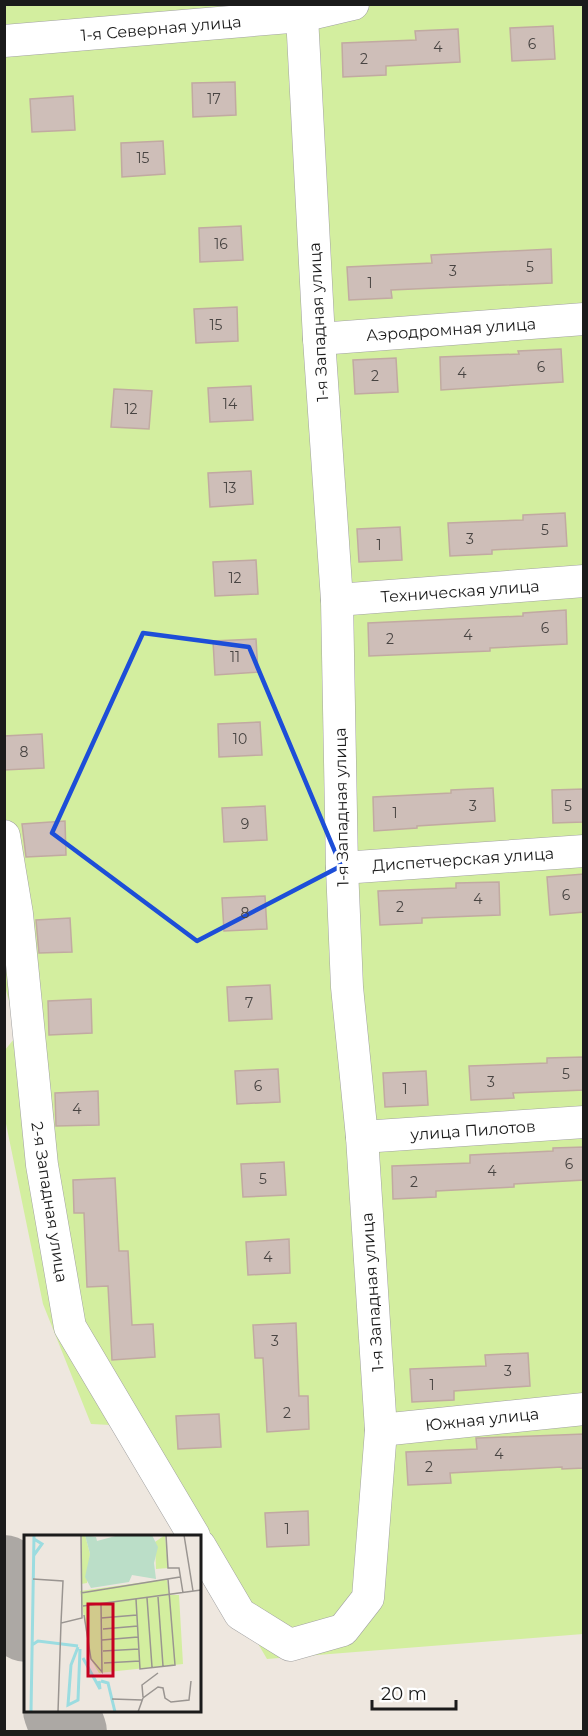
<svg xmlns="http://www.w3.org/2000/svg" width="588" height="1736" font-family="Montserrat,sans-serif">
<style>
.grass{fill:#d3ee9f}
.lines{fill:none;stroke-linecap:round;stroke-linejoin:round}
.taxiway{stroke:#aca8a4;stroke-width:76}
.building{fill:#cebeb8;stroke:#c1aaa1;stroke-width:1.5}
.street-casing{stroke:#a2a2a2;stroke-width:33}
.street{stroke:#fff;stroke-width:32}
.marked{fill:none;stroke:#1d4ed8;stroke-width:4.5;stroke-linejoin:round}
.labels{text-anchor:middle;stroke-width:6;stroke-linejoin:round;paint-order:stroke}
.number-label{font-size:14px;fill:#484442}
.street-label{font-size:16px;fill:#1b1b1b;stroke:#fff}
.inset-river{fill:none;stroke:#9bdce0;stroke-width:3}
.inset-road{fill:none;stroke:#9a9591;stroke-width:1.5}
.view{fill:#c60020;fill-opacity:0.15;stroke:#c60020;stroke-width:3}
.inset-edge{fill:none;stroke:#1b1b1b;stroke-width:3}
</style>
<rect width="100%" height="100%" fill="#eee7df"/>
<path class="grass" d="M4 5H583V1634L267 1659 131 1426 91 1424 43 1304 4 1114 5 1050 18 1034 4 983Z"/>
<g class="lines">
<g class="taxiway">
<path d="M4 1573 26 1624"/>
<path d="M61 1710 69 1732"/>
</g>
</g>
<g class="building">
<path d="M553 26 555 59 512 61 510 28Z"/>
<path d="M458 29 460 62 386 66V75L343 77 342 43 416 40 415 31Z"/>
<path d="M235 82 236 115 193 117 192 83Z"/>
<path d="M73 96 75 130 32 132 30 99Z"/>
<path d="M163 141 165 174 122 177 121 143Z"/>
<path d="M241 226 243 260 200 262 199 228Z"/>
<path d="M551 249 552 283 391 290 392 298 349 300 347 267 432 263 431 255Z"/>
<path d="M237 307 238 341 196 343 194 309Z"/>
<path d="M561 349 563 382 441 390 440 357 519 354 518 351Z"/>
<path d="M396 358 398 392 355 394 353 360Z"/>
<path d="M251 386 253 420 210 422 208 388Z"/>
<path d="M114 389 152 391 149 429 111 427Z"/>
<path d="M251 471 253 504 210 507 208 473Z"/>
<path d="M565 513 567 546 492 550V554L450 556 448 523 523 520V515Z"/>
<path d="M400 527 402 560 359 562 357 529Z"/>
<path d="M256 560 258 594 215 596 213 562Z"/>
<path d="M566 610 567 644 490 648V651L369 656 368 623 523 616V613Z"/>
<path d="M256 639 258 672 215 675 213 641Z"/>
<path d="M260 722 262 755 219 757 218 724Z"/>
<path d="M42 734 44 768 4 770V736Z"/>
<path d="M493 788 495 821 417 826V828L374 831 373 797 451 793V790Z"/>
<path d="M584 789V822L553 823 552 790Z"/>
<path d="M265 806 267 840 224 842 222 808Z"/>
<path d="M65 821 66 855 26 857 22 824Z"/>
<path d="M584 874V912L550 915 547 877Z"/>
<path d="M499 882 500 915 422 918V923L380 925 378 891 456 888V883Z"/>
<path d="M265 896 267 929 224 931 222 898Z"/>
<path d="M70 918 72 952 39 953 36 920Z"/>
<path d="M270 985 272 1019 229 1021 227 987Z"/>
<path d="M91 999 92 1033 49 1035 48 1001Z"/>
<path d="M584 1057V1090L513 1093 514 1098 471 1100 469 1066 547 1063V1058Z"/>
<path d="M278 1069 280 1102 237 1104 235 1071Z"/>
<path d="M426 1071 428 1105 385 1107 383 1073Z"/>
<path d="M98 1091 99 1125 56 1126 55 1093Z"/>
<path d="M584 1147V1180L514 1184V1187L436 1191V1197L393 1199 392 1166 470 1163V1155L553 1151V1148Z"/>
<path d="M284 1162 286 1195 243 1197 241 1164Z"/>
<path d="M115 1178 119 1251H128L132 1325 153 1324 155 1357 112 1360 108 1286 87 1287 84 1213H74L73 1180Z"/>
<path d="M289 1239 290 1273 248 1275 246 1242Z"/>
<path d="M296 1323 299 1396H308L309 1429 267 1432 263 1358H255L253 1325Z"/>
<path d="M528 1353 530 1386 454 1391V1400L412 1402 410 1369 486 1366 485 1355Z"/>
<path d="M219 1414 221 1447 178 1449 176 1416Z"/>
<path d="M584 1434V1468L562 1469V1467L450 1473 451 1483 408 1485 406 1452 477 1449 476 1438H479Z"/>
<path d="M308 1511 309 1545 267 1547 265 1513Z"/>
</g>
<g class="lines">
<defs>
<g id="street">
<path d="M4 41 302 16 353 4"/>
<path d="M319 339 584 319"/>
<path d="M337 600 584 581"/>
<path d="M4 836 17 914 42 1165 70 1327 194 1536"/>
<path d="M342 868 584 851"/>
<path d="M362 1137 584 1122"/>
<path d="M381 1430 584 1409"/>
<path d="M200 1546 240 1614 290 1645 343 1630 368 1598 381 1430 362 1137 347 987 342 868 337 600 319 339 302 16"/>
</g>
</defs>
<use href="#street" class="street-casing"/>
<use href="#street" class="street"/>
</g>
<path class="marked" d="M143 633 249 647 341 866 197 941 52 833Z"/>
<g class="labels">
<g class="number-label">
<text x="532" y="49">6</text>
<text x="438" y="52">4</text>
<text x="364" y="64">2</text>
<text x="214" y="104">17</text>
<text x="143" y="163">15</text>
<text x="221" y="249">16</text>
<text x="530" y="272">5</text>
<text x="453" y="276">3</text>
<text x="370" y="288">1</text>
<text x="216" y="330">15</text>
<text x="541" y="372">6</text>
<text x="462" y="378">4</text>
<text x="375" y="381">2</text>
<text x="230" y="409">14</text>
<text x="131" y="414">12</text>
<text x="230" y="493">13</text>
<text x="545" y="535">5</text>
<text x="470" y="544">3</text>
<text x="379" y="550">1</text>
<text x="235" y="583">12</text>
<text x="545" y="633">6</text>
<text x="468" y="640">4</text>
<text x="390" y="644">2</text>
<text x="235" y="662">11</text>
<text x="240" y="744">10</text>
<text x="24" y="757">8</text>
<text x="473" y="811">3</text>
<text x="568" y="811">5</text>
<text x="395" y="818">1</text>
<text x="245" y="829">9</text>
<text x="566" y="900">6</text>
<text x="478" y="904">4</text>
<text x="400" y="912">2</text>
<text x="245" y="918">8</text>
<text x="249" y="1008">7</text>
<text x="566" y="1079">5</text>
<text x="491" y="1087">3</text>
<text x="258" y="1091">6</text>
<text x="405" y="1094">1</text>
<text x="77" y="1114">4</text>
<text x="569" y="1169">6</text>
<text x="492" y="1176">4</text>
<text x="263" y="1184">5</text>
<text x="414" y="1187">2</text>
<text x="268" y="1262">4</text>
<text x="275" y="1346">3</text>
<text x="508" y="1376">3</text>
<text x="432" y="1390">1</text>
<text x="287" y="1418">2</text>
<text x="499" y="1459">4</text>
<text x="429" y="1472">2</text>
<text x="287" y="1534">1</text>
</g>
<g class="street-label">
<text transform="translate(161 28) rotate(-5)" y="6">1-я Северная улица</text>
<text transform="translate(318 322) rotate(-93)" y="6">1-я Западная улица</text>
<text transform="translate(451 329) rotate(-4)" y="6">Аэродромная улица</text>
<text transform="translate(460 591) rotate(-4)" y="6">Техническая улица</text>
<text transform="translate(341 807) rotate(-91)" y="6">1-я Западная улица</text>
<text transform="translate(463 859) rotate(-4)" y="6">Диспетчерская улица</text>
<text transform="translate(473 1130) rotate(-4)" y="6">улица Пилотов</text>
<text transform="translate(50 1202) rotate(81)" y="6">2-я Западная улица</text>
<text transform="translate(372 1292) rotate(-94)" y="6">1-я Западная улица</text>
<text transform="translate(482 1419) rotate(-6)" y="6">Южная улица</text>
</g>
</g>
<g transform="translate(24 1535)">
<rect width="177" height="177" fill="#eee7df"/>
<path d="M58 0H61L66 19 63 48 57 49ZM141 0 144 33 132 34 131 7ZM143 44 145 60H155L159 129 75 138 66 123 56 56Z" fill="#d3ee9f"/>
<path d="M61 0 72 2 73 6 95 0H128L134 12 130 28 132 44 108 40 105 47 67 53 61 42 66 19Z" fill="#bbdec8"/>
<path class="inset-river" d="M10 20 18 9 10 4M8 110 14 106 54 111M54 112 47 130 44 170 54 165 56 114M59 123 76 154 75 146M77 146 84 148 91 177M7 177 10 1"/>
<path class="inset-road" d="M142 0 144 33H155L159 58M160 0 169 56M9 44 39 46 37 88M57 58 156 42M134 62 139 131M123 63 128 132M112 64 116 134 151 130 144 44M59 71 177 55M60 80 67 124 78 137 77 69M77 83 113 80M79 94 114 91M78 105 114 102M79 116 115 114M80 128 116 126M119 162 118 150 134 138M88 164 118 165M34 177 37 88 58 83 57 0M114 177 119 163 134 152 139 153 141 163 147 167 165 165 167 146"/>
<path class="view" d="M64 69H89V141H64Z"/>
<rect width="177" height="177" class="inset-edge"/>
</g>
<rect width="588" height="1736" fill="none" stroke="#1b1b1b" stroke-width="12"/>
<path d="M372 1700v9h84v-9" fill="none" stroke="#1b1b1b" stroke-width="3"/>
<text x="381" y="1700" font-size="18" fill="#1b1b1b" stroke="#ffffff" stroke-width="4.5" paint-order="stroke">20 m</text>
</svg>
